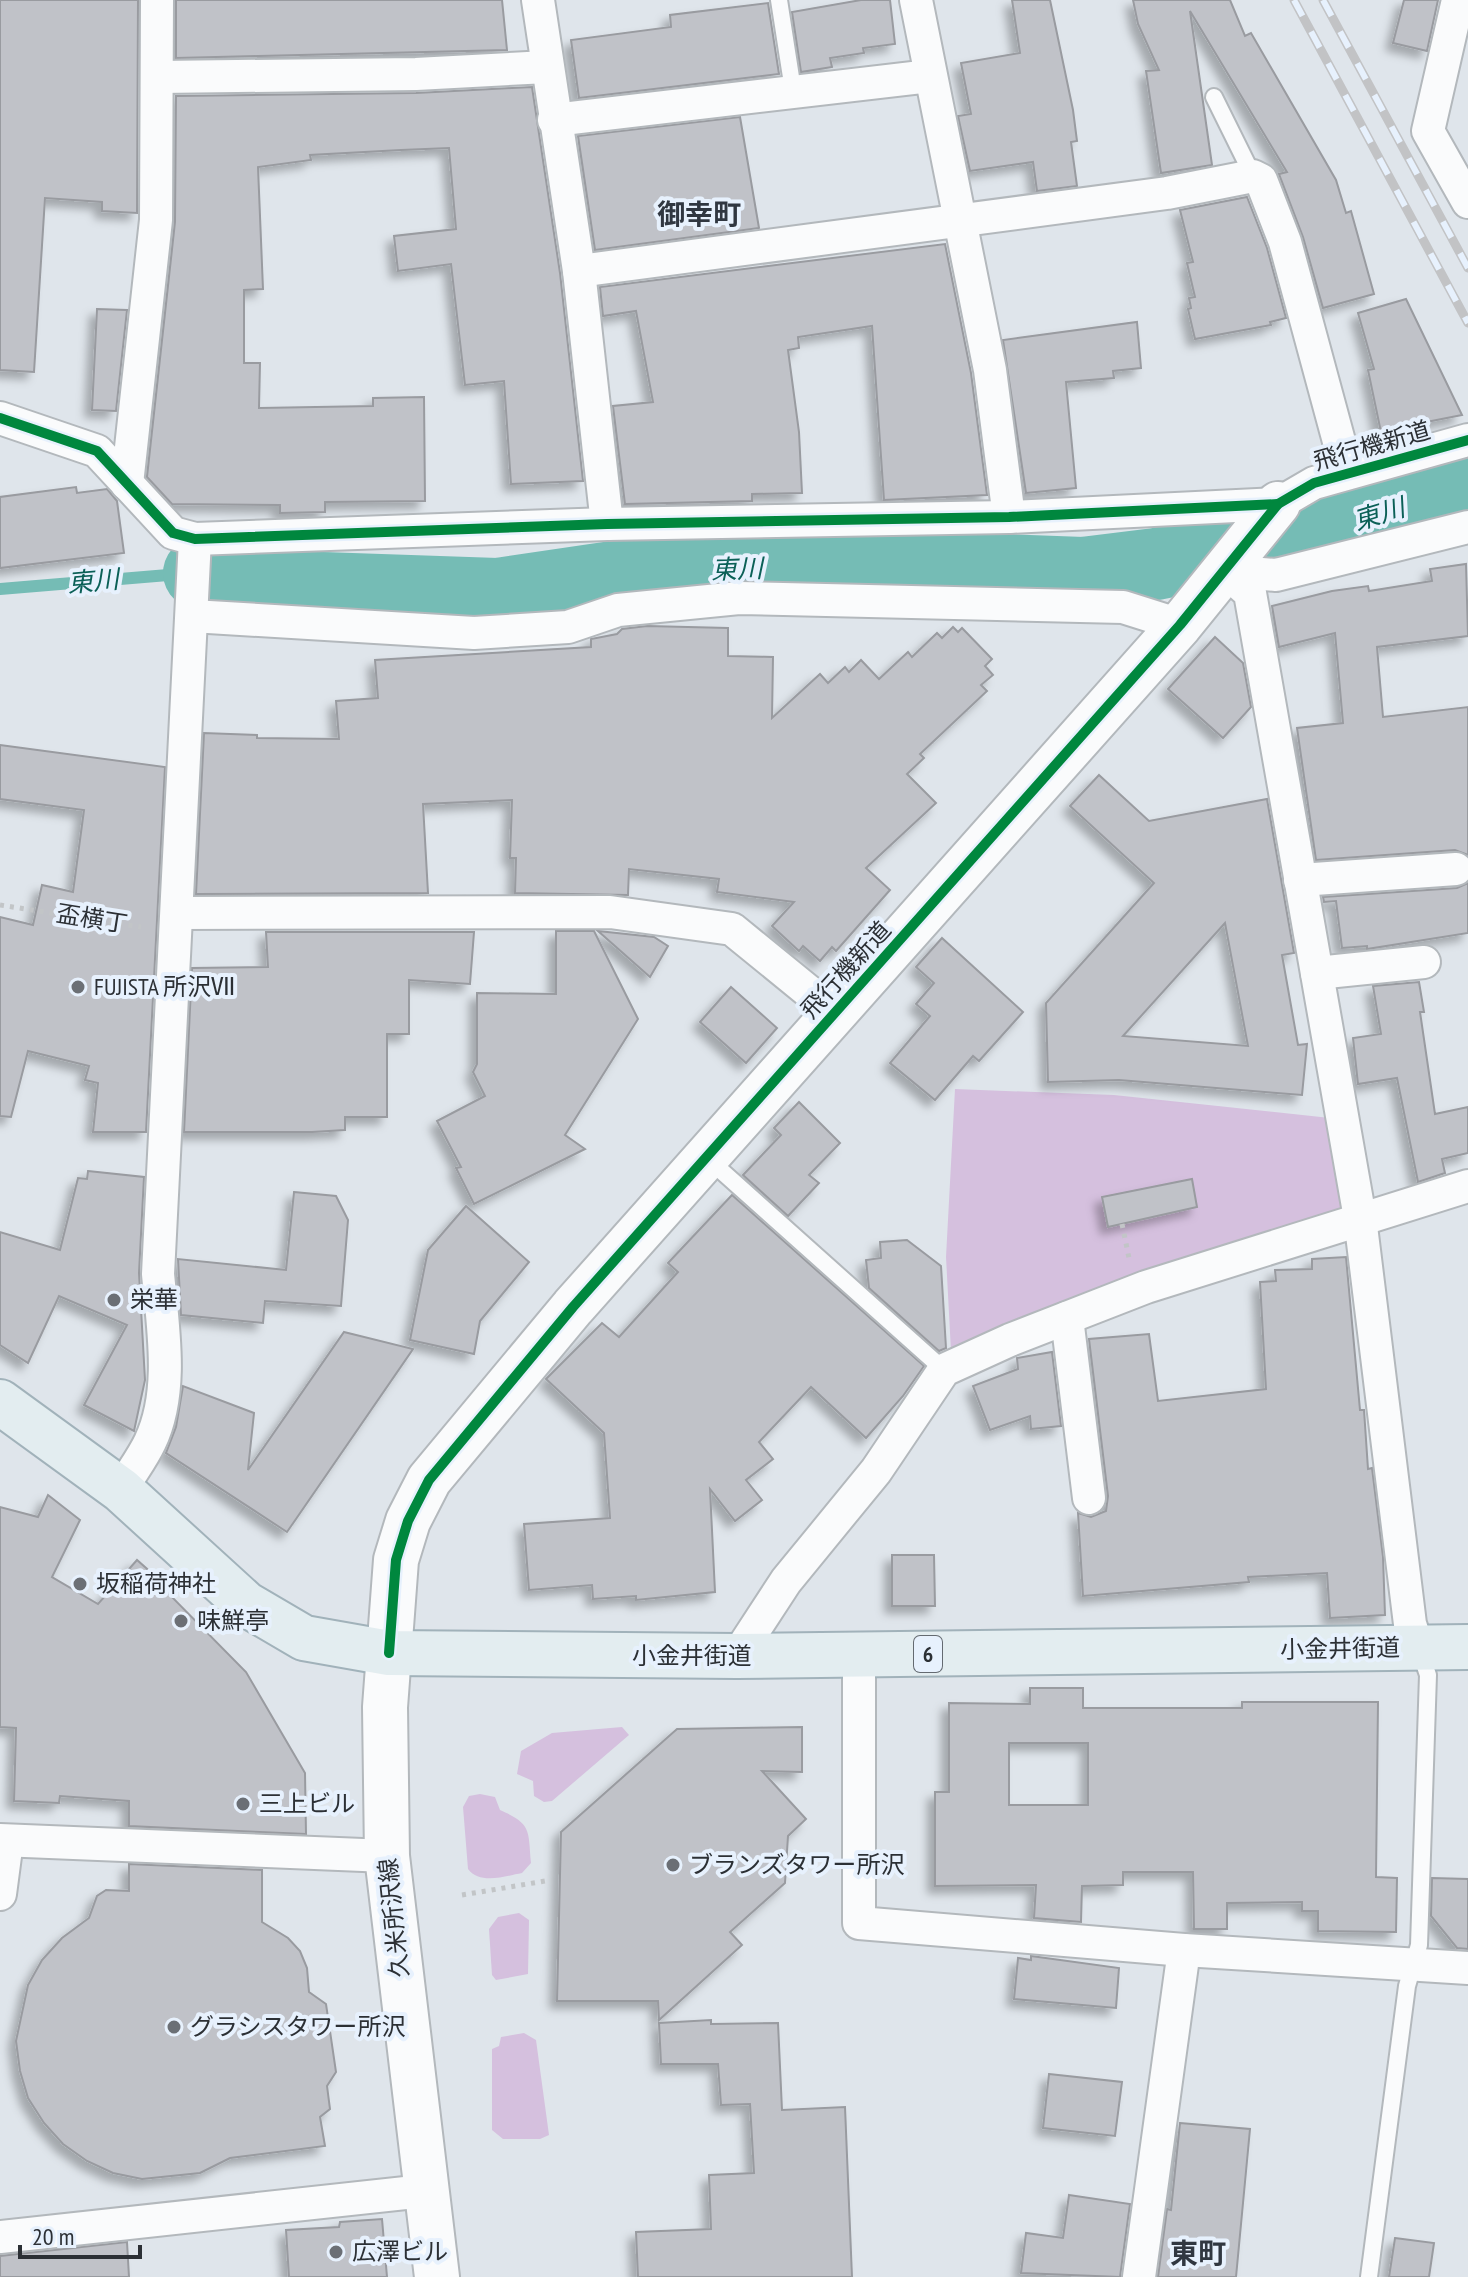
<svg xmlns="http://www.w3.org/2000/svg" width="1468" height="2277" font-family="'PT Sans Narrow','Noto Sans JP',sans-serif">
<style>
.green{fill:#d5c0de}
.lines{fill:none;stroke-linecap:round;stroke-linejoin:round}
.stream{stroke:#75bcb5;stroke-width:12}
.river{stroke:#75bcb5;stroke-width:72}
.building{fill:#c0c2c8;stroke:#999ba0;stroke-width:2;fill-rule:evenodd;filter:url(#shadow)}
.lane-casing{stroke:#b3b8bc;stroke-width:20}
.street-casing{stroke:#b3b8bc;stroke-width:36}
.secondary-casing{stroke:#b3b8bc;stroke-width:48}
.primary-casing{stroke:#a1b2ba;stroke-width:48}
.path{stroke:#c2c5c7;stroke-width:5;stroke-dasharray:4 6;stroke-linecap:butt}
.lane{stroke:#fafbfc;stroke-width:16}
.street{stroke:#fafbfc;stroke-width:32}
.secondary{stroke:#fafbfc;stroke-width:44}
.primary{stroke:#e3edf0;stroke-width:44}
.rail-casing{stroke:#c2c3c5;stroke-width:9}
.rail{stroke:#e7f1fd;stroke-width:6;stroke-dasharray:18;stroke-linecap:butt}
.cycleway-casing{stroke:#e7f1fd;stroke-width:15}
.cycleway{stroke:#00873e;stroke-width:10}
.poi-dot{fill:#6b6f75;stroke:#e7f1fd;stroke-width:3}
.labels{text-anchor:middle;stroke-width:8;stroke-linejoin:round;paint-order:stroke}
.shield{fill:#e7f1fd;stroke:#646a71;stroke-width:2}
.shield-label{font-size:22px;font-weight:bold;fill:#2c3035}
.street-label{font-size:24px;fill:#2c3035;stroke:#e7f1fd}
.poi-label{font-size:24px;fill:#2c3035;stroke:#e7f1fd;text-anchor:start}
.water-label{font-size:26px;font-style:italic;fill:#0b6057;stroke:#e7f1fd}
.quarter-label{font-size:28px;font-weight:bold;fill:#303741;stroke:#e7f1fd}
</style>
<defs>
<filter id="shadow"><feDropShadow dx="-7" dy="7" stdDeviation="4" flood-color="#0004"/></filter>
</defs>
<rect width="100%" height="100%" fill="#dfe5eb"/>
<g class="green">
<path d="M955 1089 1114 1095 1330 1118 1351 1208 1099 1287 951 1351 946 1257Z"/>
<path d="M622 1727 629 1735 552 1801 544 1802 534 1796 533 1781 517 1774 521 1751 552 1733Z"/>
<path d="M480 1794 495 1797 500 1810C532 1824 528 1830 531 1863L522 1873C505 1876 480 1885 468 1869L463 1807 469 1796Z"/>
<path d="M519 1913 529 1920 528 1974 496 1980 492 1975 489 1929 498 1917Z"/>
<path d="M524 2033 536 2040 549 2135 540 2139H503L492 2130V2049L499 2046 501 2037Z"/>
</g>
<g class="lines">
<path class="stream" d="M0 589 192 573"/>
<path class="river" d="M199 573 293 587 497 594 646 572 863 565 1083 573 1156 564 1331 528 1468 487"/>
</g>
<g class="building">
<path d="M0 0H138L137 213 102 211V202L45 198 34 372 0 370Z"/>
<path d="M176 0H502L507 50 176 58Z"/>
<path d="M861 0H890L895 44 863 48 864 53 830 58 832 67 801 72 792 12Z"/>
<path d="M1012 0H1050L1073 110 1077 141 1071 142 1077 186 1037 191 1033 162 970 171 958 116 971 114 961 63 1020 53Z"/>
<path d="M1133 0H1230L1245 36 1251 33 1336 180 1346 213 1351 211 1374 294 1323 308 1303 237 1279 174 1287 172 1190 11 1212 165 1161 173 1146 71 1159 70 1138 24Z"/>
<path d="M1404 0H1438L1427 51 1393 43Z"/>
<path d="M768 3 779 74 579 98 571 40 671 27 670 15Z"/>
<path d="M532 87 560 273 583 481 511 484 504 381 465 385 451 264 398 271 394 236 456 229 449 148 401 150 310 155 311 160 258 167 263 289 244 290V363H260L259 408 373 406V398L424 397 425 501 325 502V512L280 513V505L172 504 147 477 175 222 176 96 416 93Z"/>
<path d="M740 117 759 228 595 250 578 136Z"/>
<path d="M1247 197 1267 248 1286 318 1270 322 1271 325 1195 339 1188 309 1191 308 1189 298 1195 297 1187 263 1193 262 1180 210Z"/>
<path d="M945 244 971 373 987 495 884 500 872 326 798 337 799 348 788 350 799 432 802 493 752 494V501L625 504 613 406 653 402 636 311 603 316 600 287Z"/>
<path d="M1406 299 1462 415 1411 425 1412 429 1382 437 1368 370 1374 369 1358 313Z"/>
<path d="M97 309 127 310 116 411 92 410Z"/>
<path d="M1137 322 1141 368 1113 371 1114 378 1066 382 1076 488 1026 493 1003 340Z"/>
<path d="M76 487 77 493 107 489 117 501 124 553 0 568V497Z"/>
<path d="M1466 564 1468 636 1377 647 1383 717 1468 707V855L1455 850 1316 860 1297 728 1343 723 1335 633 1279 647 1272 606 1332 591 1368 586 1369 591 1432 581 1430 569Z"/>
<path d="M647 626 728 628V656L773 657 772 718 820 674 828 683 845 667 849 672 861 660 879 679 908 652 912 657 937 633 942 638 953 627 958 632 962 628 992 659 985 666 993 675 981 685 987 691 920 754 924 758 907 774 936 803 866 868 890 890 836 951 832 947 820 961 803 946 799 951 772 926 794 902 717 892 719 879 629 869 628 895 515 893 516 858H510L512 800 423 804 428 893 196 894 204 733 257 735V738L339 739 336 701 378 698 375 660 591 647V639L617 634 622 629Z"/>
<path d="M1215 637 1243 663 1251 707 1223 738 1168 689Z"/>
<path d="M0 745 165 767 146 1132H93L98 1083 85 1080 89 1066 28 1051 11 1117 0 1116V917L33 925 42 885 73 892 84 810 0 799Z"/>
<path d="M1099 775 1149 821 1267 799 1294 953 1282 955 1298 1045 1307 1044 1302 1095 1119 1080 1048 1082 1046 1003 1154 883 1070 806ZM1225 923 1248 1046 1123 1036Z"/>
<path d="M1468 883V933L1367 949V946L1342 948 1336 901 1324 902 1323 897 1457 888Z"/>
<path d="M556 931H594L638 1019 565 1135 585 1149 474 1204 456 1168 461 1167 437 1121 485 1096 473 1072 477 1064V993L556 994Z"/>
<path d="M598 931 654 937 668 946 650 977Z"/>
<path d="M266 932H474L470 984 409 980V1034H387V1117H345V1130L312 1132H184L192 968 268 967Z"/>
<path d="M942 938 1023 1012 979 1061 973 1056 935 1100 890 1063 930 1016 916 1004 934 983 916 967Z"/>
<path d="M1419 982 1424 1012H1420L1435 1114 1468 1107V1153L1442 1159 1445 1173 1418 1182 1397 1078 1358 1084 1353 1038 1381 1034 1373 986Z"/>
<path d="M731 987 777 1028 746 1063 700 1022Z"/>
<path d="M799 1102 840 1143 809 1175 819 1183 788 1216 743 1175 781 1135 774 1128Z"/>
<path d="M88 1171 144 1177 139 1273 145 1380 134 1431 84 1405 127 1325 59 1296 28 1363 0 1345V1232L60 1250 78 1178 87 1179Z"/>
<path d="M1192 1179 1197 1207 1108 1227 1102 1197Z"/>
<path d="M294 1192 336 1196 348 1220 341 1306 265 1301 263 1323 181 1315 178 1259 286 1270Z"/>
<path d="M732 1195 924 1366 903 1396 866 1438 811 1387 759 1442 773 1459 746 1480 762 1500 735 1521 710 1489 715 1592 636 1600V1596L593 1599 592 1585 529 1590 524 1524 610 1518 604 1433 546 1379 602 1323 619 1337 678 1272 668 1263Z"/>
<path d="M466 1206 529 1262 480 1321 474 1354 410 1340 428 1250Z"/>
<path d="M907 1240 941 1266 946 1348 939 1351 869 1288 866 1260 881 1258 880 1242Z"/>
<path d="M1346 1257 1360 1410H1364L1368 1469 1372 1468 1383 1557 1385 1615 1330 1618 1327 1573 1248 1577 1249 1582 1083 1596 1078 1513 1091 1517 1106 1511 1108 1496 1089 1339 1149 1334 1158 1401 1266 1389 1260 1282 1276 1281 1275 1270 1312 1269V1259Z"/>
<path d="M344 1332 413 1349 287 1532 166 1453 176 1427 183 1386 254 1413 248 1470Z"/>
<path d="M1052 1352 1061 1426 1031 1429 1030 1416 990 1430 973 1386 1018 1369 1017 1358Z"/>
<path d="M48 1495 80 1520 52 1577 98 1604 137 1560 163 1583 161 1586 246 1672 305 1773 306 1834 129 1826V1801L60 1796 59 1803 14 1801 16 1728 0 1727V1507L38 1517Z"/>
<path d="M892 1555H934L935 1606H892Z"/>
<path d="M1030 1688H1083V1708H1242V1702H1378L1376 1877 1397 1878 1396 1932 1318 1931V1911H1302V1902L1227 1903V1929H1194L1193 1872H1123V1885L1082 1886 1081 1922 1034 1918 1036 1885 935 1886V1792H949V1703L1030 1704ZM1009 1743H1088V1805H1009Z"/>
<path d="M802 1727V1772L762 1771 806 1819 788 1836 785 1883 730 1932 742 1945 659 2020 658 2001H557L561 1832 677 1729Z"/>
<path d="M129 1864 262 1870V1922L288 1938 300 1951 307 1968 309 1992 326 2004 336 2072 327 2086 330 2109 320 2117 325 2146 230 2158 200 2173 142 2179 113 2173 87 2161 63 2144 44 2123 28 2098 20 2071 16 2041 28 1985 42 1960 62 1938 89 1918 97 1896 106 1890 129 1891Z"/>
<path d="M1432 1878 1468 1879V1949L1457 1948 1431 1916Z"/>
<path d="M1031 1956 1119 1968 1116 2008 1014 1999 1018 1958 1031 1960Z"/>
<path d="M711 2020V2024L778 2023 782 2110 845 2107 852 2277H638L636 2232 711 2229 709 2175 754 2173 750 2104 721 2105 718 2064H661L659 2023Z"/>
<path d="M1049 2074 1122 2082 1115 2136 1043 2128Z"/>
<path d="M1180 2123 1250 2129 1236 2277H1158L1167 2209 1171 2210Z"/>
<path d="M1069 2195 1130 2204 1120 2277 1021 2273 1026 2233 1063 2238Z"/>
<path d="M382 2219 387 2277H289L286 2230 339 2227 340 2222Z"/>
<path d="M1395 2238 1434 2243 1429 2277H1389Z"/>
<path d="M127 2242 129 2277H0V2256Z"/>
</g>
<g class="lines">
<defs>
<g id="lane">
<path d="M779 0 793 90"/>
<path d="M1214 97 1253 176"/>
<path d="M707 1158 944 1370"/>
<path d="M1369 2277 1407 1986 1419 1945 1428 1675 1419 1649"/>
</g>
<g id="street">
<path d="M538 0 579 271 607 524"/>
<path d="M916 0 990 370 1009 517"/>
<path d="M1458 0 1428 131 1468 202"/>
<path d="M159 77 416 74 547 67"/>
<path d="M554 120 930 76"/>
<path d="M579 271 1167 193 1253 176 1261 180 1285 242 1347 471"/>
<path d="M0 418 97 451 173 533 195 539 607 524 1009 517 1278 504 1314 483 1468 440"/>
<path d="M127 484 156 220 157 0"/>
<path d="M1225 571 1250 593 1360 1218 1410 1624 1418 1648"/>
<path d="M1225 571 1276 575 1468 527"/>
<path d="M192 616 474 633 568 627 618 610 739 598 1123 607 1180 625"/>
<path d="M1300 880 1456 869"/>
<path d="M179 913 610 912 732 929 835 1013"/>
<path d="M1317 973 1424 962"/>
<path d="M1067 1318 1089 1498"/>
<path d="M121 1490C130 1474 142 1459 150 1442 174 1392 163 1328 158 1274L195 539"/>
<path d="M859 1655V1923L1184 1950 1468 1968"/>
<path d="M737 1656 786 1581 876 1471 944 1370 1010 1340 1146 1287 1468 1186"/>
<path d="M0 1840 387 1856"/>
<path d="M0 1894 7 1841"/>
<path d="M0 2237 424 2191"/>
<path d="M1139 2277 1184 1950"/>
</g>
<path id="secondary" d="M437 2277 387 1856 385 1707 396 1560 408 1521 429 1480 573 1307 1180 625 1278 504"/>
<path id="primary" d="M0 1402 121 1490 246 1604 304 1638 389 1653 737 1656 1468 1647"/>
</defs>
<use href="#lane" class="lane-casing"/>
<use href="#street" class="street-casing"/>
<use href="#secondary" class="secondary-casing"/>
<use href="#primary" class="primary-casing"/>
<g class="path">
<path d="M0 905 141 927"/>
<path d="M1122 1224 1129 1258"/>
<path d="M462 1895 545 1881"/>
</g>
<use href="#lane" class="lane"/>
<use href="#street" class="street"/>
<use href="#secondary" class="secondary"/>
<use href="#primary" class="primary"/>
<defs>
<g id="rail">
<path d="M1294 0 1468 323"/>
<path d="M1323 0 1468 268"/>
</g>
</defs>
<use href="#rail" class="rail-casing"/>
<use href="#rail" class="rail"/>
<defs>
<g id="cycleway">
<path d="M0 418 97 451 173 533 195 539 607 524 1009 517 1278 504"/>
<path d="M389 1653 396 1560 408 1521 429 1480 573 1307 1180 625 1278 504 1314 483 1468 440"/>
</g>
</defs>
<use href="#cycleway" class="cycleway-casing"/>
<use href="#cycleway" class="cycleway"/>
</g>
<g class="poi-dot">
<circle cx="78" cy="987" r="8"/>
<circle cx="114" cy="1300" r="8"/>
<circle cx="80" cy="1584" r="8"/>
<circle cx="181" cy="1621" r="8"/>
<circle cx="243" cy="1804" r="8"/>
<circle cx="673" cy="1865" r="8"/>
<circle cx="174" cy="2027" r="8"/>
<circle cx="336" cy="2252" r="8"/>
</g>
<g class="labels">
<rect class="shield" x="914" y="1636" width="28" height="36" rx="6"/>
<g class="shield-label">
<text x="928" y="1662">6</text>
</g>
<g class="street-label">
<text transform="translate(1372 446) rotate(-16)" y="8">飛行機新道</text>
<text transform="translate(92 919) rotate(9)" y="8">盃横丁</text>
<text transform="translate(846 970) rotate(-48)" y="8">飛行機新道</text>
<text transform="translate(1340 1649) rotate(-1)" y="8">小金井街道</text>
<text x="692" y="1664">小金井街道</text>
<text transform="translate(394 1918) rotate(-96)" y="8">久米所沢線</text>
</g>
<g class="poi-label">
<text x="94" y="995">FUJISTA 所沢Ⅶ</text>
<text x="130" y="1308">栄華</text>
<text x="96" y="1592">坂稲荷神社</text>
<text x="197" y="1629">味鮮亭</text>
<text x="259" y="1812">三上ビル</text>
<text x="689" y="1873">ブランズタワー所沢</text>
<text x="190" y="2035">グラシスタワー所沢</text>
<text x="352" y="2260">広澤ビル</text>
</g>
<g class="water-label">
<text transform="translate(1379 514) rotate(-17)" y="9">東川</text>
<text transform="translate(737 569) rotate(-2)" y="9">東川</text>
<text transform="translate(93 581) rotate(-5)" y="9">東川</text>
</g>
<g class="quarter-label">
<text x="699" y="224">御幸町</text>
<text x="1198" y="2263">東町</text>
</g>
</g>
<path d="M20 2245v12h120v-12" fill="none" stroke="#2c3035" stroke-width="4"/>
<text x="32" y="2245" font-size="24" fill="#2c3035" stroke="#e7f1fd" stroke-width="6" paint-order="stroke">20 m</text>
</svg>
